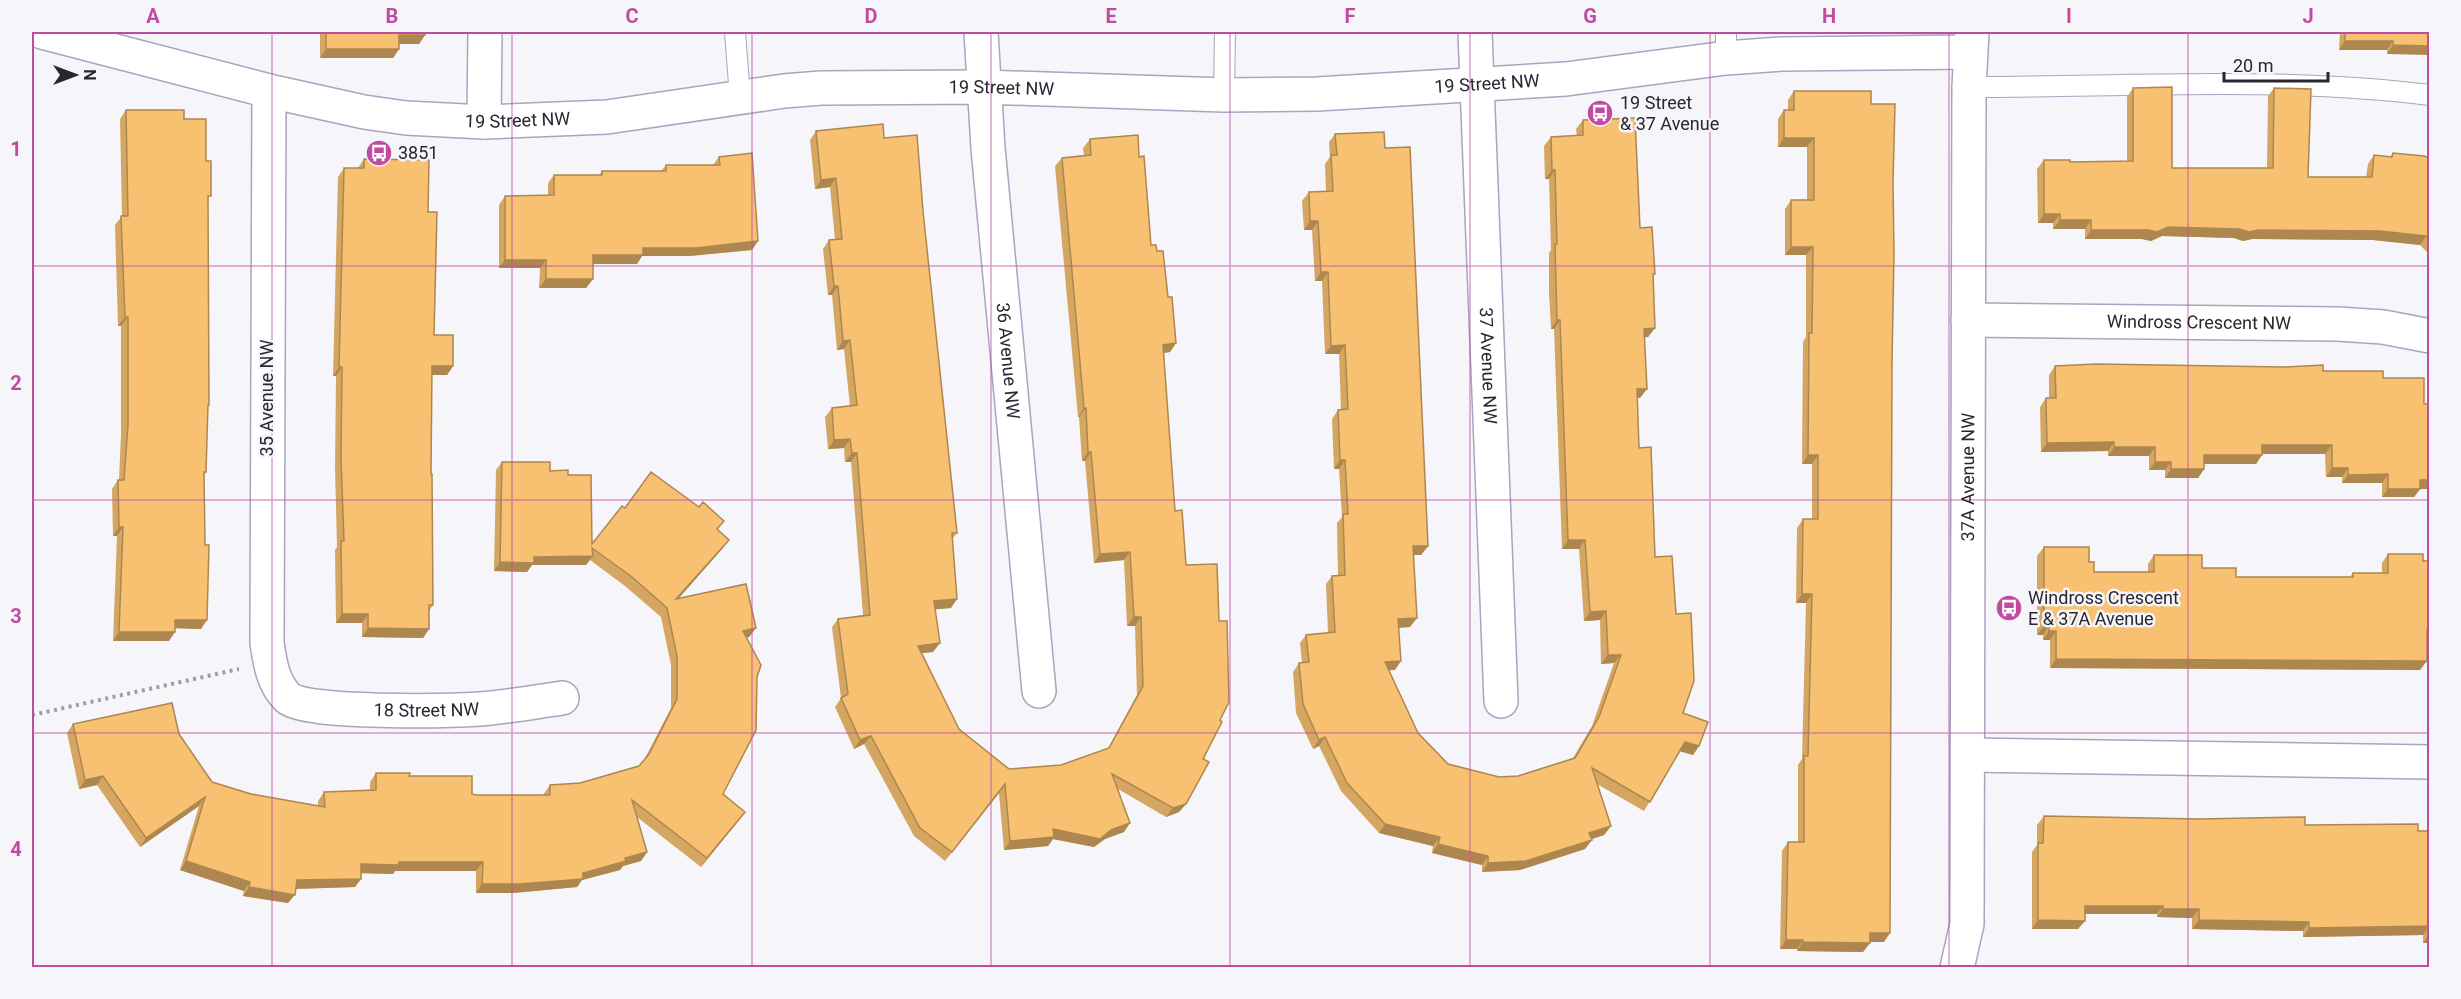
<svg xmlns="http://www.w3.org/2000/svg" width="2461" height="999" font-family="Roboto,sans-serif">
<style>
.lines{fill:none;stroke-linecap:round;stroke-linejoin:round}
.lane-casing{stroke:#a9a4bf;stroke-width:22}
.street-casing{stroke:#a9a4bf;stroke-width:36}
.secondary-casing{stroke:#a9a4bf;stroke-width:36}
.path{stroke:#9e9da4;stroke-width:4;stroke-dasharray:3 4.5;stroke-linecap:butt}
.lane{stroke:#fff;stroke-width:20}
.street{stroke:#fff;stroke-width:33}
.secondary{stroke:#fff;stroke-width:33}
.wall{fill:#d4a661}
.shaded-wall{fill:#ad874f}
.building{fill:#f7c171;stroke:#ad874f;stroke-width:1.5}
.grid{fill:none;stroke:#c14ba1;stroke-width:1.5;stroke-opacity:0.55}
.labels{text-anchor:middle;stroke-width:5;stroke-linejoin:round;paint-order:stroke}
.street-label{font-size:18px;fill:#282630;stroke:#f6f5fa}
.poi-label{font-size:18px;fill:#282630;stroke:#f6f5fa;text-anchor:start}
.neatline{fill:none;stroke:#c14ba1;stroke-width:2}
.grid-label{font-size:20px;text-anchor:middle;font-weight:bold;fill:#c14ba1}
</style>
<rect width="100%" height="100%" fill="#f6f5fa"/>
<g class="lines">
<defs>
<g id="lane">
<path d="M735 32 740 97"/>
<path d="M1726 58V32"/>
<path d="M1969 87C2122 87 2278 76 2430 95"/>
<path d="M1224 95 1225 32"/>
</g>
<g id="street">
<path id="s1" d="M981 32 988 148 1039 691"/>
<path id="s2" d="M1475 32 1501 701"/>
<path id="s3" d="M269 91 267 643C270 663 273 684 288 698 306 714 449 711 480 709 507 707 534 702 562 698"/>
<path d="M484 122 485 32"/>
<path id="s4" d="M1968 320 2338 324 2383 327 2430 336"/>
<path d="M1969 755 2430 762"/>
</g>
<g id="secondary">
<path id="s5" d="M42 32 269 91 364 112 406 118 484 122 607 117 784 91 821 88 983 87 1224 95 1317 94 1566 79 1726 58 1782 54 1970 52"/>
<path id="s6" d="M1957 968 1967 924 1969 87 1972 32"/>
</g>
</defs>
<use href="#lane" class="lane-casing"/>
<use href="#street" class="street-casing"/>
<use href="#secondary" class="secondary-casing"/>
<path class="path" d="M32 715 239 669"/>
<use href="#lane" class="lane"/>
<use href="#street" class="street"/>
<use href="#secondary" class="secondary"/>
</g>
<g class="wall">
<path d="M320 32H425V35L419 44H399V49L393 58H320Z"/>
<path d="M2340 32H2430L2387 54V50H2339Z"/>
<path d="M2133 88 2172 168H2267L2268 96 2274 88 2308 177H2366L2368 164 2374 155 2390 157 2393 153 2430 158V252L2426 251 2420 245 2373 240 2252 239 2243 241 2234 238 2162 236 2151 241 2142 239H2085V229H2053V223H2038L2037 169 2044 160 2070 162 2127 161V97Z"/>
<path d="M1794 91 1871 104 1893 183 1892 363 1884 942H1870L1863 952 1797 951V949H1780L1782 851 1788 842H1798V765L1802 759 1806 603H1796L1797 528 1803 519H1812V464H1802L1803 342 1806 337V255H1785V209L1791 200H1807V147H1778V119L1784 110H1788V100Z"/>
<path d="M126 110 184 119 206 161 208 200V407L206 472 204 475 201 629 175 628 169 641H113L117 536H113L112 489 118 480H119L121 434V326H118L115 225 122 216 120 119Z"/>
<path d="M1583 120 1640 228 1653 276 1655 328 1648 337H1644L1640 398H1637L1639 448 1655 557 1683 713 1699 746 1693 755 1680 751 1644 811 1597 784 1611 826 1604 835 1591 839 1585 849 1520 870 1482 872V865L1432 853 1433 846 1379 833 1341 791 1319 746 1313 749 1296 713 1293 672 1299 663H1302L1300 643 1306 635 1328 633 1326 584 1332 576 1338 575 1337 523 1342 517 1339 469H1334L1332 419 1338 410H1341L1339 354H1325L1322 281H1315L1312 230H1304L1302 201 1309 192 1326 191 1325 164 1330 157 1329 142 1335 134 1385 148 1428 546 1421 555H1413L1410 627 1398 628 1395 670H1389L1418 733 1448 764 1499 777 1518 776 1573 758 1592 726 1614 663 1601 664 1600 620 1584 621 1579 549H1562L1554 329H1551L1549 293V253L1551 250 1549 179H1545L1544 146 1551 137 1577 136 1576 129Z"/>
<path d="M816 131 884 138 923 211 957 533 952 539 951 608 935 609 933 652 922 653 959 729 1009 769 1061 765 1108 748 1137 695 1135 626H1127L1124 560 1094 563 1085 461H1082L1079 417H1078L1055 166 1062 158 1084 155 1083 148 1090 139 1139 157 1151 245 1157 251 1168 297 1176 343 1170 352 1163 353 1175 511 1220 720 1186 804 1179 812 1166 817 1118 789 1124 832 1105 839 1094 847 1053 839 1048 846 1004 850 999 793 945 861 914 836 864 744 854 749 835 707 841 698 832 627 838 619 863 615 851 462H845L844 448 828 449 825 417 832 408 850 406 844 349 837 350 832 295H828L823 249 829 240H835L830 187 815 189 810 140Z"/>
<path d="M719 157 752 250 689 256H642L637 264H593V279L586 288H539L540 268H499V205L505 196 548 195V183L554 175H599L602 171H661L666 165H713Z"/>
<path d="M364 159 428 212 434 335 453 366 447 375H432L431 474 433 605 429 611V629L423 638 362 637V623H336L335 550 337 547 335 468 336 376H333L338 177 344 168H358Z"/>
<path d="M2055 366 2323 371 2383 378 2424 404 2430 489H2420L2414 497H2382V483H2342V477H2326L2325 454H2262L2256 464H2204V469L2198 478H2165V470H2149V456H2108V451L2041 452 2040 407 2046 398H2049V375Z"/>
<path d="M502 462 568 475 592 544 625 508 717 530 729 540 722 549 679 598 756 628 749 637 746 638 757 677 723 794 745 812 701 867 637 817 647 852 641 861 623 866 620 870 582 880 577 887 513 893H476V871H395L393 874 361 873 355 887 296 889 288 903 243 896 244 891 180 870 199 806 140 847 97 785 79 789 67 733 73 724 179 734 212 782 251 794 318 806V801L324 792 370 791V782L376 773 409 776 476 795H543L550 785 580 783 639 766 644 760 671 708V665L661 617 625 586 590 560 586 565H532L527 572 494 571 496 470Z"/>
<path d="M2044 547 2089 562 2094 572H2148V564L2154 555 2236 577H2350L2353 573H2382V563L2388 554 2423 561 2430 639H2427L2420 670 2050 668V640H2043V635H2037V556Z"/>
<path d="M2044 816 2430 831V943H2423V935L2303 937V931L2192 929V918L2157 917V914H2085L2078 929H2032V852L2037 845V825Z"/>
</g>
<g class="shaded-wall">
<path d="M585 32H646L645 33H584Z"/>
<path d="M399 35H425L419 44H393Z"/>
<path d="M2345 41H2393L2387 50H2339Z"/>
<path d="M2393 45 2430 46V55L2387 54Z"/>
<path d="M326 49H399L393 58H320Z"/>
<path d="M1784 138H1814L1807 147H1778Z"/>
<path d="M1552 170H1555L1549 179H1545Z"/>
<path d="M836 178 830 187 815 189 821 180Z"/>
<path d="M2044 214H2060L2053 223H2038Z"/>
<path d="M2060 220H2091L2085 229H2053Z"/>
<path d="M1310 221H1318L1312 230H1304Z"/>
<path d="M2168 227 2258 230 2380 231 2426 236 2420 245 2373 240 2252 239 2243 241 2234 238 2162 236 2151 241 2142 239H2085L2091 230Z"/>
<path d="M758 241 752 250 689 256H642L637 264H586L593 255 643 248Z"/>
<path d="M1791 247H1813L1806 255H1785Z"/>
<path d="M505 260H546L540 268H499Z"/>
<path d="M1321 272H1328L1322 281H1315Z"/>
<path d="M546 279H593L586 288H539Z"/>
<path d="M834 286H838L832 295H828Z"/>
<path d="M125 317H128L121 326H118Z"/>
<path d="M1557 320H1560L1554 329H1551Z"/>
<path d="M1655 328 1648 337 1638 338 1644 329Z"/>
<path d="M850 340 844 349 837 350 843 341Z"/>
<path d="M1176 343 1170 352 1156 354 1163 345Z"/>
<path d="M1345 345 1339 354H1325L1331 346Z"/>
<path d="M432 366H453L447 375H426Z"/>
<path d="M339 367H342L336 376H333Z"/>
<path d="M1637 389H1647L1640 398H1631Z"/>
<path d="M1084 408H1086L1079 417H1078Z"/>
<path d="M850 439 844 448 828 449 834 440Z"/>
<path d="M2114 442 2108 451 2041 452 2047 443Z"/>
<path d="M2262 445H2332L2325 454H2256Z"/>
<path d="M2114 447H2155L2149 456H2108Z"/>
<path d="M1088 452H1091L1085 461H1082Z"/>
<path d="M852 453H857L851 462H845Z"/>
<path d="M1808 455H1818L1812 464H1802Z"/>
<path d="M2204 455H2262L2256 464H2198Z"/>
<path d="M1340 460H1345L1339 469H1334Z"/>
<path d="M2155 462H2171L2165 470H2149Z"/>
<path d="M2332 468H2348L2342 477H2326Z"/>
<path d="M2171 469H2204L2198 478H2165Z"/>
<path d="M2388 474 2382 483H2342L2348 475Z"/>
<path d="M2420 480H2430V489H2420L2414 497H2382L2388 489Z"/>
<path d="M119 527H123L117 536H113Z"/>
<path d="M729 540 722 549 670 608 676 599Z"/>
<path d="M1568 540H1585L1579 549H1562Z"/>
<path d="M1413 546H1428L1421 555H1407Z"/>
<path d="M1130 552 1124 560 1094 563 1100 554Z"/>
<path d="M593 556 586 565H532L527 572 494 571 500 562 534 557Z"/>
<path d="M1802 594H1812L1806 603H1796Z"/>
<path d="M957 599 951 608 928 610 934 601Z"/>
<path d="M1606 611 1600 620 1584 621 1590 612Z"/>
<path d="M342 614H368L362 623H336Z"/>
<path d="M1134 617H1141L1135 626H1127Z"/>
<path d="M1417 618 1410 627 1391 628 1398 619Z"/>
<path d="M175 620H207L201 629 169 628Z"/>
<path d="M2044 626H2049L2043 635H2037Z"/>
<path d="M368 628 429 629 423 638 362 637Z"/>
<path d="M756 628 749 637 736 640 743 631Z"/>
<path d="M2427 630H2430V639H2420Z"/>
<path d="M2049 631H2056L2050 640H2043Z"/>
<path d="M119 632H175L169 641H113Z"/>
<path d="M940 643 933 652 912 654 918 646Z"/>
<path d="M1608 655H1621L1614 663 1601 664Z"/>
<path d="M2056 659 2427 661 2420 670 2050 668Z"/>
<path d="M1401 661 1395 670 1379 671 1385 662Z"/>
<path d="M871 736 864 744 854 749 860 740Z"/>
<path d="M1325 737 1319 746 1313 749 1319 740Z"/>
<path d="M1685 742 1699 746 1693 755 1679 751Z"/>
<path d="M103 776 97 785 79 789 85 780Z"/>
<path d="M1005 784 999 793 945 861 952 852Z"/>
<path d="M205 797 199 806 140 847 146 838Z"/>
<path d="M1186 804 1179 812 1166 817 1173 808Z"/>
<path d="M745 812 739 820 701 867 707 858Z"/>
<path d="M1130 823 1124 832 1105 839 1094 847 1053 839 1048 846 1004 850 1010 841 1053 829 1111 830Z"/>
<path d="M1385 824 1440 837 1433 846 1379 833Z"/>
<path d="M1611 826 1604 835 1583 842 1589 833Z"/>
<path d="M1592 840 1585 849 1520 870 1482 872 1488 863Z"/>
<path d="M1438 844 1488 856 1482 865 1432 853Z"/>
<path d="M647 852 641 861 623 866 620 870 582 880 577 887 513 893H476L482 884 583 873 625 858Z"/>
<path d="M186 861 250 882 244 891 180 870Z"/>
<path d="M399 862H483L476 871H395L393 874 355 873 361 864Z"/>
<path d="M361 879 355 887 291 889 297 880Z"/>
<path d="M249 887 295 895 288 903 243 896Z"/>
<path d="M2085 906H2163L2157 914H2079Z"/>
<path d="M2163 909H2199L2192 918 2157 917Z"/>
<path d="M2038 920 2085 921 2078 929H2032Z"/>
<path d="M2199 920 2309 922 2303 931 2192 929Z"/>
<path d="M2429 926 2423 935 2303 937 2309 928Z"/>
<path d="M1870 933H1890L1884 942H1863Z"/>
<path d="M2429 934 2430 943H2423Z"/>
<path d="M1786 940H1803L1797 949H1780Z"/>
<path d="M1803 942 1870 943 1863 952 1797 951Z"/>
</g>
<g class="building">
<path d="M326 32H425V35H399V49H326Z"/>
<path d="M2345 32H2430V46L2393 45V41H2345Z"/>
<path d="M2172 87V168H2273L2274 88 2311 89 2308 177H2372L2374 155 2392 157 2393 153 2424 156 2430 158V239L2426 236 2380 231 2258 230 2249 232 2240 229 2168 227 2157 232 2148 230H2091V220H2060V214H2044V160H2070V162L2133 161V88Z"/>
<path d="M1794 91H1871V104H1895L1893 183 1894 254 1892 363 1890 933H1870V943L1803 942V940H1786L1788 842H1804V756H1808L1812 594H1802L1803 519H1818V455H1808L1809 333H1812L1813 247H1791V200H1814V138H1784V110H1794Z"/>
<path d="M126 110H184V119H206V161H211V196H208L209 405H208L206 472H204L205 545H209L207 620H175V632H119L123 527H119L118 480H124L128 425V317H125L121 216H128Z"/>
<path d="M1635 118 1640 228 1652 227 1655 274H1653L1655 328 1644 329 1647 389H1637L1639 448 1651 447 1655 557 1672 556 1676 614 1691 613 1694 681 1683 713 1708 722 1699 746 1685 742 1650 802 1592 768 1611 826 1589 833 1592 840 1526 861 1488 863V856L1438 844 1440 837 1385 824 1347 783 1325 737 1319 740 1303 704 1299 663 1309 662 1306 635 1335 632 1332 576 1345 575 1343 514H1348L1345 460H1340L1338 410 1348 409 1345 345 1331 346 1328 272H1321L1318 221H1310L1309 192 1333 191 1331 155H1337L1335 134 1384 132 1385 148 1410 147 1428 546H1413L1417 618 1398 619 1401 661 1385 662 1418 733 1448 764 1499 777 1518 776 1575 758 1599 717 1621 655H1608L1606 611 1590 612 1585 540H1568L1560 320H1557L1556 284 1555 244H1557L1555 170H1552L1551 137 1583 135V120Z"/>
<path d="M883 124 884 138 917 135 923 211 957 533H952L957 599 934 601 940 643 918 646 959 729 1009 769 1061 765 1109 748 1143 686 1141 617H1134L1130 552 1100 554 1091 452H1088L1086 408H1084L1062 158 1091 155 1090 139 1138 135 1139 157 1144 156 1151 245H1156L1157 251H1163L1168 297H1172L1176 343 1163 345 1175 511 1182 510 1186 565 1217 564 1219 621H1227L1229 702 1220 720 1222 722 1203 759 1209 762 1186 804 1173 808 1112 774 1130 823 1111 830 1100 839 1053 829 1054 837 1010 841 1005 784 952 852 920 828 871 736 860 740 841 698 848 694 838 619 870 615 857 453H852L850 439 834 440 832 408 857 405 850 340 843 341 838 286H834L829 240 842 239 836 178 821 180 816 131Z"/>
<path d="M752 153 758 241 696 248H643V255H593V279H546V260H505V196L554 195V175H602V171H666V165H720L719 157Z"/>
<path d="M364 159 429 160 428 212H437L434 335H453V366H432L431 474H432L433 605H429V629L368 628V614H342L341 541H344L341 459 342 367H339L344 168H364Z"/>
<path d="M2096 364 2284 367 2323 365V371H2383V378H2424V404H2430V480H2420V489H2388V474L2348 475V468H2332V445H2262V455H2204V469H2171V462H2155V447H2114V442L2047 443 2046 398H2056L2055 366Z"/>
<path d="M502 462H550V471L568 470V475H591L592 544 622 506 625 508 651 472 699 507 703 502 724 521 717 529 729 540 676 599 746 584 756 628 743 631 761 665 757 677 756 730 723 794 745 812 707 858 632 800 647 852 625 858 626 861 583 873V879L520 884H482L483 862H399V865L361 864V879L297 880 295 895 249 887 250 882 186 861 205 797 146 838 103 776 85 780 73 724 172 703 179 734 212 782 251 794 325 807 324 792 376 790V773H410L409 776H472V794L476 795H550V785L580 783 639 766 649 754 677 699V656L667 608 632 577 592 548 593 556 534 557V563L500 562Z"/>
<path d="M2044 547H2089V562H2094V572H2154V555H2202V568H2236V577H2353V573H2388V554H2423V561H2430V630H2427V661L2056 659V631H2049V626H2044Z"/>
<path d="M2044 816 2199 819 2305 817V825L2418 824V831H2430V934L2429 926 2309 928V922L2199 920V909H2163V906H2085V921L2038 920V843H2043Z"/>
</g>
<path class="grid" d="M272 32V968M512 32V968M752 32V968M991 32V968M1230 32V968M1470 32V968M1710 32V968M1949 32V968M2188 32V968M32 266H2430M32 500H2430M32 733H2430"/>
<defs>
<symbol id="bus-disc" viewBox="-11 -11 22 22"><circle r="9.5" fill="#c14ba1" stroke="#f6f5fa"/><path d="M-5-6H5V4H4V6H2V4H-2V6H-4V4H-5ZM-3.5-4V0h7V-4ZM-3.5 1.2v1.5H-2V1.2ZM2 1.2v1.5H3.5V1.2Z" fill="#fff"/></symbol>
</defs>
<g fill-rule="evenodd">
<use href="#bus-disc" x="1585" y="98" width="30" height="30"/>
<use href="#bus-disc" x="364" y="138" width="30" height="30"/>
<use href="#bus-disc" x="1994" y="593" width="30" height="30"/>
</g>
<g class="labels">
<g class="street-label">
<text dy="6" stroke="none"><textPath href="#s5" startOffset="1458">19 Street NW</textPath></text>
<text dy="6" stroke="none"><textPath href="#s5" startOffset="972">19 Street NW</textPath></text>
<text dy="6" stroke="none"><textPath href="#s5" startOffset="486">19 Street NW</textPath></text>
<text dy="6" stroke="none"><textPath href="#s4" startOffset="231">Windross Crescent NW</textPath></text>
<text dy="6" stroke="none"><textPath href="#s1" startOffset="330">36 Avenue NW</textPath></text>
<text dy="6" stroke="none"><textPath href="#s2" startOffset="334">37 Avenue NW</textPath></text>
<text transform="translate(267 398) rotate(-90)" y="6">35 Avenue NW</text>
<text dy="6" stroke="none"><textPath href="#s6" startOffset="492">37A Avenue NW</textPath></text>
<text dy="6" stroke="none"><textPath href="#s3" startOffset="752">18 Street NW</textPath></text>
</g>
<g class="poi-label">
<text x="1620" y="109">19 Street<tspan x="1620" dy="21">&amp; 37 Avenue</tspan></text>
<text x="398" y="159">3851</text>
<text x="2028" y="604">Windross Crescent<tspan x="2028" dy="21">E &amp; 37A Avenue</tspan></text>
</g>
</g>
<rect width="2461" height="999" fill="none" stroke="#f6f5fa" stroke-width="66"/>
<g transform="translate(75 75) rotate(90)" stroke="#f6f5fa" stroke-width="4.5" paint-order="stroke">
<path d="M0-4.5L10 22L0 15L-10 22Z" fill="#282630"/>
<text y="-9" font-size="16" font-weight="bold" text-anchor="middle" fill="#282630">N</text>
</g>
<path d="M2224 72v9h104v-9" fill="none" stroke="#282630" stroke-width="3"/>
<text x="2233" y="72" font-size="18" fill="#282630" stroke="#f6f5fa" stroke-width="4.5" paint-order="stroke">20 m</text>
<rect x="33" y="33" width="2395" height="933" class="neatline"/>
<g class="grid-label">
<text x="153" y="23">A</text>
<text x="392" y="23">B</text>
<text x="632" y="23">C</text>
<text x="871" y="23">D</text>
<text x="1111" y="23">E</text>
<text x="1350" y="23">F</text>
<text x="1590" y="23">G</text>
<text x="1829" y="23">H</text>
<text x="2069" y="23">I</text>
<text x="2308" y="23">J</text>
<text x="16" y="156">1</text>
<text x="16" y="390">2</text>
<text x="16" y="623">3</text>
<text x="16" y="856">4</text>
</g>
</svg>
